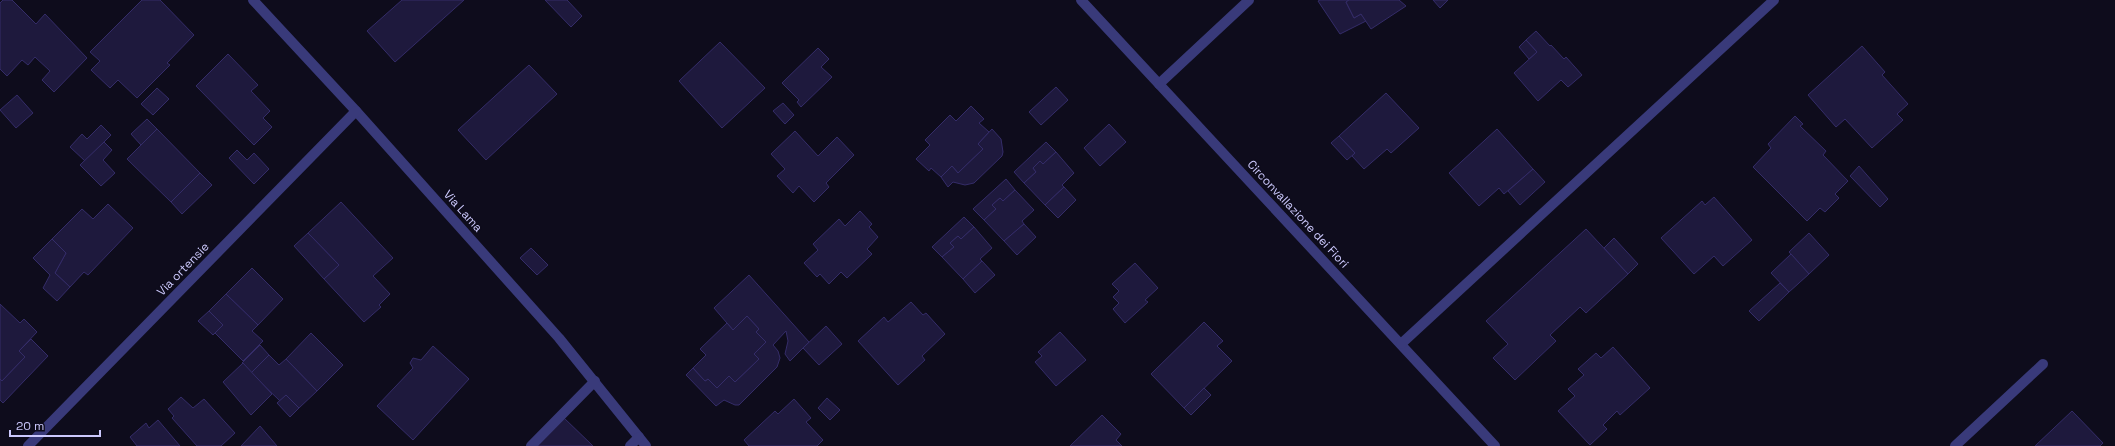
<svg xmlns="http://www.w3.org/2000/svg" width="2115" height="446" font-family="'Space Grotesk',sans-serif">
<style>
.building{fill:#1e193d;stroke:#342c68}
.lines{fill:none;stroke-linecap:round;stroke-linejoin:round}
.minor{stroke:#393a7a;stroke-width:10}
.labels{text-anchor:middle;stroke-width:3;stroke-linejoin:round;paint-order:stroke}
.street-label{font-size:12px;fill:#ccc9fd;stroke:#0e0c1c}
</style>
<rect width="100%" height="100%" fill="#0e0c1c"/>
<g class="building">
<path d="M3 0H12L36 24 45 14 87 58 54 92 42 80 50 71 35 57 28 65 22 60 7 76 0 69V3Z"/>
<path d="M142 0H160L194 35 167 63 170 65 137 98 118 80 110 88 91 70 100 61 90 52Z"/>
<path d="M402 0H464L395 62 367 31Z"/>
<path d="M545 0H567L582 16 571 27Z"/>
<path d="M1320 0H1349L1346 2 1354 18 1361 14 1366 21 1340 34 1318 1Z"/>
<path d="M1349 0H1399L1406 6 1371 29 1361 14 1354 18 1346 2Z"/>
<path d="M1433 0H1448L1440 8Z"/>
<path d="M1536 31 1550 46 1551 45 1564 59 1566 57 1582 75 1568 87 1561 80 1538 101 1514 73 1537 52 1526 40Z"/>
<path d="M1526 40 1537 52 1529 59 1519 47Z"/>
<path d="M720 42 765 88 722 128 679 81Z"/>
<path d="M1862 46 1885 72 1882 75 1908 104 1897 114 1903 120 1872 148 1845 119 1836 127 1808 95Z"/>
<path d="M818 48 829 59 821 67 832 77 801 107 797 102 799 100 782 83Z"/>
<path d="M228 54 258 85 251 91 270 111 263 118 272 127 254 145 196 86Z"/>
<path d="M529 65 557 94 486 160 458 130Z"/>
<path d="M1056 87 1068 100 1041 125 1029 112Z"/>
<path d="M157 88 169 99 153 115 141 104Z"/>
<path d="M1386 93 1419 128 1391 153 1387 149 1364 169 1352 156 1355 153 1339 136Z"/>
<path d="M17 95 33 113 16 128 0 110Z"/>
<path d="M783 103 794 115 785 124 773 111Z"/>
<path d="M971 106 984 119 979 123 989 132 978 144 983 149 958 173 952 166 941 177 931 168 929 171 916 159 930 145 925 140 950 115 956 121Z"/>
<path d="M1795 116 1803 124 1800 126 1826 151 1823 155 1848 181 1835 194 1839 198 1825 212 1820 208 1807 221 1753 167 1771 148 1768 144Z"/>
<path d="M147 119 157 129 141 145 131 134Z"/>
<path d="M1109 124 1126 142 1100 166 1084 148Z"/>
<path d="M101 125 111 135 85 161 70 147 82 134 87 139Z"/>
<path d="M157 129 200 173 171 202 127 159Z"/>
<path d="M992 129 1001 139 1003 152 1002 156 974 183 965 185 953 182 948 187 941 177 952 166 958 173 983 149 978 144Z"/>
<path d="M1497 129 1533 169 1504 194 1499 188 1479 206 1449 173Z"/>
<path d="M795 131 818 156 837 137 854 155 826 183 829 187 814 202 799 186 793 193 777 176 785 169 771 154Z"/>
<path d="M1339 136 1355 153 1347 160 1331 143Z"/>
<path d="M104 142 112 150 103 160 115 173 101 186 80 165Z"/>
<path d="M1046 142 1056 152 1043 164 1040 161 1033 168 1036 172 1024 183 1014 172Z"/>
<path d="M237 150 247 160 254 153 269 169 254 184 229 158Z"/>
<path d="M1056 152 1074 173 1062 185 1064 187 1045 205 1024 183 1036 172 1033 168 1040 161 1043 164Z"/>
<path d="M1859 166 1888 199 1880 207 1850 176Z"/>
<path d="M1533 169 1545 182 1520 205 1508 191Z"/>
<path d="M200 173 212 185 182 214 171 202Z"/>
<path d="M1006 179 1015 190 1003 201 1000 198 992 205 996 209 984 220 973 209Z"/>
<path d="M1064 187 1076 200 1058 218 1045 205Z"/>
<path d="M1015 190 1034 210 1022 221 1024 224 1004 241 984 220 996 209 992 205 1000 198 1003 201Z"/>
<path d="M1714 197 1752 240 1723 266 1714 256 1694 274 1661 238 1702 201 1705 205Z"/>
<path d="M341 202 393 258 373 276 390 294 379 305 381 307 364 322 324 279 339 265 308 233Z"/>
<path d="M108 204 133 228 88 275 84 272 70 287 55 273 66 253 52 239 82 209 93 219Z"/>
<path d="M860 211 872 224 869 227 878 237 867 249 872 254 847 278 841 272 829 284 820 274 817 277 804 263 818 250 813 244 839 219 845 226Z"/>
<path d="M964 217 974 227 961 239 958 236 950 243 954 247 942 257 932 247Z"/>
<path d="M1024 224 1036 237 1017 255 1004 241Z"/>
<path d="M974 227 992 248 980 259 982 261 963 279 942 257 954 247 950 243 958 236 961 239Z"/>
<path d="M1586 229 1628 274 1586 313 1580 307 1550 335 1556 341 1515 380 1493 358 1508 344 1486 321Z"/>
<path d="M308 233 339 265 324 279 294 246Z"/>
<path d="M1809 233 1829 255 1809 274 1789 252Z"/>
<path d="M1614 238 1638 264 1628 274 1604 248Z"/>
<path d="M52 239 66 253 55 273 70 287 57 301 43 288 50 275 33 258Z"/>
<path d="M531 248 548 265 537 275 520 258Z"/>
<path d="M1791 254 1809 274 1789 292 1771 273Z"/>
<path d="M982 261 995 275 975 293 963 279Z"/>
<path d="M1135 263 1158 288 1145 300 1148 302 1125 323 1113 309 1119 303 1113 297 1119 291 1112 284Z"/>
<path d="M252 268 283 299 258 325 226 294Z"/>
<path d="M749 275 809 342 790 361 785 354 788 341 786 331 773 345 778 351 780 358 777 367 739 405H735L724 400 716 406 686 375 693 368 705 381 708 379 717 388 729 376 735 382 759 359 754 354 766 342 756 332 759 329 747 316 733 330 714 308Z"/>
<path d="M1780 283 1789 292 1759 321 1749 311Z"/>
<path d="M226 294 258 325 252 331 263 341 243 361 215 333 223 325 209 311Z"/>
<path d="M911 302 923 315 926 313 945 334 922 356 925 360 898 385 858 341 884 317 888 322Z"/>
<path d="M0 304 20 323 24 319 37 332 19 351 25 357 2 381 0 379Z"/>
<path d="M209 311 223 325 213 335 198 321Z"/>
<path d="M747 316 759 329 756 332 766 342 754 354 759 359 735 382 729 376 717 388 708 379 705 381 693 368 706 355 700 349 727 323 733 330Z"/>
<path d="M1204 322 1223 341 1217 346 1232 361 1184 408 1151 374Z"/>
<path d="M826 326 842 344 819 365 803 348Z"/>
<path d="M1060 332 1086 360 1056 386 1035 362 1042 356 1038 352Z"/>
<path d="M311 333 343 365 317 391 286 359Z"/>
<path d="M31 339 48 356 3 403 0 400V379L2 381 25 357 19 351Z"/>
<path d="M260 345 269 355 251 373 242 363Z"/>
<path d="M433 346 469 379 413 440 377 406 413 368 410 363 413 358 421 360Z"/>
<path d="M1613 347 1650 388 1620 415 1617 411 1603 425 1607 429 1590 445 1558 411 1575 396 1568 389 1584 375 1578 369 1596 353 1601 358Z"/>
<path d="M269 355 279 365 286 359 317 391 299 408 286 395 280 401 251 373Z"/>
<path d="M243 363 272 394 251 415 223 382Z"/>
<path d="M1204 388 1211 395 1191 415 1184 408Z"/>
<path d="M286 395 299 408 290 417 277 403Z"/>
<path d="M181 397 193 408 204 399 235 433 221 446H197L172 418 174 416 168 409Z"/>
<path d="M827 398 840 410 830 420 818 408Z"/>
<path d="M794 399 811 418 806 422 823 440 817 446H749L744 440 775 411 778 414Z"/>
<path d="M2072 411 2103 443 2100 446H2035Z"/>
<path d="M1102 415 1121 434 1116 440 1122 446H1070Z"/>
<path d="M563 417 593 446H535Z"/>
<path d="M158 420 180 446H137L130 437 146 423 149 428Z"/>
<path d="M260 426 277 446H241Z"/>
</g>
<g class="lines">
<g class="minor">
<path d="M253 0 356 111 559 338 646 446"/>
<path d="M1081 0 1495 446"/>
<path d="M1159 84 1249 0"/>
<path d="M1401 344 1774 0"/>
<path d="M28 446 356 111"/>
<path d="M531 446 595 381"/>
<path d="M630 446 639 437"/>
<path d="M1955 446 2043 364"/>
</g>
</g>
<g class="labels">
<g class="street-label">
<text transform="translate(463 211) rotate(48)" y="4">Via Lama</text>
<text transform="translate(1298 214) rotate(47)" y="4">Circonvallazione dei Fiori</text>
<text transform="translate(183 269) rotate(-46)" y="4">Via ortensie</text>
</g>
</g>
<path d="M10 430v6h90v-6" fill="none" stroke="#ccc9fd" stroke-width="2"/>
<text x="16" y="430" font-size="12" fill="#ccc9fd" stroke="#0e0c1c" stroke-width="3" paint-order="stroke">20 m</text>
</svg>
